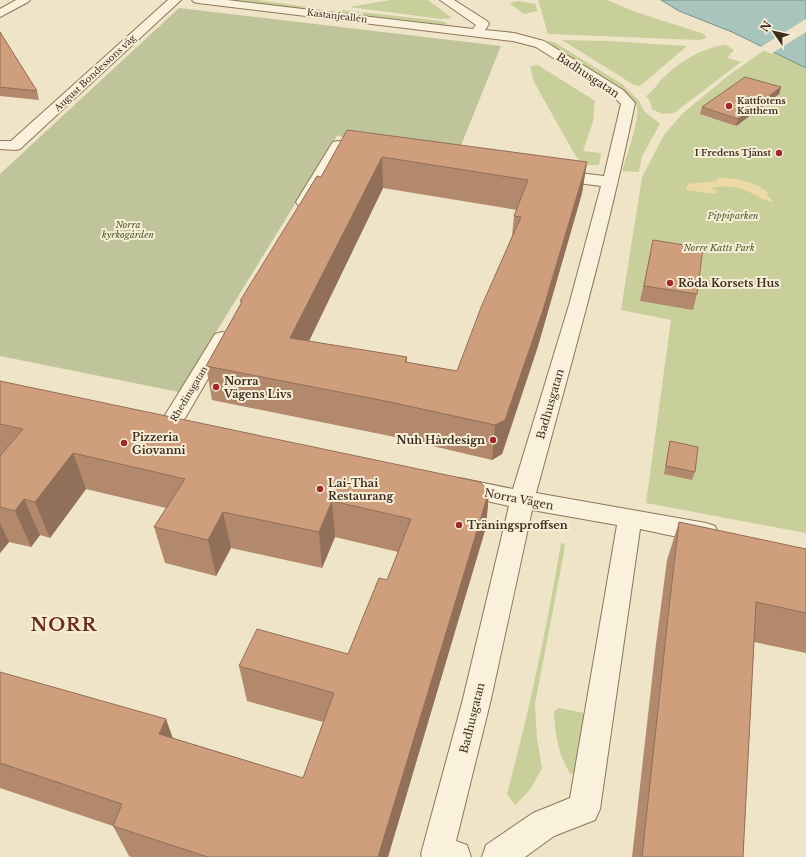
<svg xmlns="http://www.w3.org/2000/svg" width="806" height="857" font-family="'Libre Baskerville',serif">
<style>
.green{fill:#c9cf9b}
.sand{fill:#ecd9a5}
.cemetery{fill:#bfc49a}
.water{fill:#a9c4bc;stroke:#6f938a}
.pier{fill:#f0e4c8}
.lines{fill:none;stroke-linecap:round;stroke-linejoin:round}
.minor-casing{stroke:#8d765c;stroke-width:2}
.minor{fill:#faf1dc;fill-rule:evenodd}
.wall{fill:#b2896c;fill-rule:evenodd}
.shaded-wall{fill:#916f58}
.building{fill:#cf9f7d;stroke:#916f58;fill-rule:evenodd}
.poi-dot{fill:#9e2a2b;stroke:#f7eed8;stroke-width:1.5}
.labels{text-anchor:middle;stroke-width:4;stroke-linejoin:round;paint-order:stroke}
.far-street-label{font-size:9px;fill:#3d2e20;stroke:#f7eed8}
.far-poi-label{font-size:9px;font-weight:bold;fill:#3d2e20;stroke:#f7eed8;text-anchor:start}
.far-park-label{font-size:9px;font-style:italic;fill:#4d5a26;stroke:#f7eed8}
.street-label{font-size:11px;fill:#3d2e20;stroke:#f7eed8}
.poi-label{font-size:11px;font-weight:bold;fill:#3d2e20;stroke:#f7eed8;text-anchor:start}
.near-district-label{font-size:18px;font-weight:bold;letter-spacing:1px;fill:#6b2e1e;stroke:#f7eed8}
</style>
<rect width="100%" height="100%" fill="#f0e4c8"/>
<g class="green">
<path d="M227 0H257L308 7 300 8Z"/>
<path d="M390 0H428L452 18 441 19 349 7Z"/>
<path d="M538 0H607L633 11 704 34 706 38 699 40 548 34Z"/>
<path d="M519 1 535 4 538 11 524 14 509 3Z"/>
<path d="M343 10 441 21 447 23 446 25 337 12Z"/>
<path d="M562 40 608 41 687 46 640 86 634 85Z"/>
<path d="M546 41 554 42 622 84 639 101 644 111 660 124 642 156 639 172 622 171C626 158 640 119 637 107 635 100 629 95 623 91Z"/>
<path d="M722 45H726L734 50 727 58 741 62 674 113 662 114 652 109 650 101 646 96C655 90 658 82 665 76 682 60 700 50 722 45Z"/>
<path d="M766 49 806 68V533L646 503 671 320 621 310 642 177 664 135 682 114 729 75Z"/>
<path d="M538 65 595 101 593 122 583 151 601 153 599 165H584L575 155 534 82 530 66Z"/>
<path d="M561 543 565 544 564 552 535 704 537 739 542 768 530 790 515 805 507 794C529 712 547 627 561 543Z"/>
<path d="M559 708 584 713 587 715 578 765 573 774 570 773C558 755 555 733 554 711Z"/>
</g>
<path class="sand" d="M719 177C735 179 757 181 768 193L767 195 774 202C762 201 761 197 751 193 739 186 725 185 711 188L717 191 716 194 686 190 688 184 716 181Z"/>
<path class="cemetery" d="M179 8 501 46 458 153 337 136 179 392 0 356V174Z"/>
<path class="water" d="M661 0H806V68L732 32 679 11Z"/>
<path class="pier" d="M806 19V32L771 54 759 48Z"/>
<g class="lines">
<defs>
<g id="minor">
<path d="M16 0H30L28 2 0 17V9Z"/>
<path d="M168 0H181L20 149 15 150 0 149V141H11Z"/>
<path d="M192 0H227L473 29 476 25 440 0H454L487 21 489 24 485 30 514 33 544 41 623 90 635 103C608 235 571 364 536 493L706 523 715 526 718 533 715 540 706 543 640 529 600 809 595 820 554 836 525 857H482L486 845 533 813 570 798 617 525 532 510 491 699 456 841 467 845 471 857H422L421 854 463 699 509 506 451 493 447 487 451 481 459 478 513 489 569 305 601 186 555 180 549 178 547 175 549 172 555 170 604 176 621 104 613 96 536 47 513 41 198 3 194 2Z"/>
<path d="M338 141 374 146 377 149 374 152 369 154 343 150 310 205 304 207 298 205 296 202 331 145 333 142Z"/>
<path d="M222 332 229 334 232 338 178 430 170 433 162 430 159 425 162 420 215 334Z"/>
</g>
</defs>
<use href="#minor" class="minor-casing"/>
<use href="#minor" class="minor"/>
</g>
<g class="wall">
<path d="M0 32 37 91 39 100 0 96Z"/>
<path d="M781 87 779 94 736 126 700 114 702 107Z"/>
<path d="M347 130 587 162 582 193 538 346 502 454 492 460 390 436 212 400 206 366 241 303 240 301 321 177ZM383 188 517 210 514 216 512 236 457 371 407 362V357L309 341Z"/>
<path d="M653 240 697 294 693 310 640 301Z"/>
<path d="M0 381 489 491 486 527 388 857H131L129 856 113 826 0 788V672L173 738 303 778 323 722 247 701 239 666 348 654 387 580 398 552 335 537 322 568 231 548 216 576 165 563 154 527 166 508 86 489 50 538 40 535 31 547 9 542 0 553Z"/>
<path d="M670 441 695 472 692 480 664 474 668 450Z"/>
<path d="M679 522 806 549V653L754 642 743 857H632L656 644 667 560Z"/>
</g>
<g class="shaded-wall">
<path d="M781 87 779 94 736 126 738 119Z"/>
<path d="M382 157 383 188 294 372 290 338Z"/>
<path d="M587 162 582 193 538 346 502 454 492 460 495 425Z"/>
<path d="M73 453 86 489 50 538 35 502Z"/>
<path d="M489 491 486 527 388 857H378Z"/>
<path d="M24 499 40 535 31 547 15 511Z"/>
<path d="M332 501 335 537 322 568 319 532Z"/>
<path d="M223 512 231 548 216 576 208 540Z"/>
<path d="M0 523 9 542 0 553Z"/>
<path d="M166 719 178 752 159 734Z"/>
</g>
<g class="building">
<path d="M0 32 37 91 0 87Z"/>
<path d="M745 77 781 87 738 119 702 107Z"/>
<path d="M347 130 587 162 542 313 505 420 495 425 390 402 206 366 242 302 240 301 317 176 321 177ZM382 157 528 180 514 216 521 217 482 305 457 371 405 362 407 357 290 338Z"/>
<path d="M653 240 703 248 697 294 644 286Z"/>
<path d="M0 381 480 482 489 491 378 857H208L113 826 122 804 0 763V672L166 719 159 734 303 778 334 693 239 666 257 629 348 654 379 578 387 580 411 519 332 501 319 532 223 512 208 540 154 527 185 479 73 453 35 502 24 499 15 511 0 507V456L23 429 0 424Z"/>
<path d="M670 441 698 447 695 472 666 466Z"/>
<path d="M679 522 806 549V613L756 602 743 857H642L669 608Z"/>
</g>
<g class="poi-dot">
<circle cx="729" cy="106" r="4"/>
<circle cx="779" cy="153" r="4"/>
<circle cx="670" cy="283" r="4"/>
<circle cx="216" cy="387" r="4"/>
<circle cx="493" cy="440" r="4"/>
<circle cx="124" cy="443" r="4"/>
<circle cx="320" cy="489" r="4"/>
<circle cx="459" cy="525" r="4"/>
</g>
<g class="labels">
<g class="far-street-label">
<text transform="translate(337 16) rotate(7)" y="3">Kastanjeallén</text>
<text transform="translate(95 73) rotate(-43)" y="3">August Bondessons väg</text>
<text transform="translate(189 394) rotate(-59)" y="3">Rhedinsgatan</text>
</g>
<g class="far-poi-label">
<text x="737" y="104">Kattfotens<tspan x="737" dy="10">Katthem</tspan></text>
<text x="771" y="156" text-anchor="end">I Fredens Tjänst</text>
</g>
<g class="far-park-label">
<text x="733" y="219">Pippiparken</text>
<text x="128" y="228">Norra<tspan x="128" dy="10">kyrkogården</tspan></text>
<text x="719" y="251">Norre Katts Park</text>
</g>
<g class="street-label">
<text transform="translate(588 75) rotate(33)" y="4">Badhusgatan</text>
<text transform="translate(550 404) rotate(-74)" y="4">Badhusgatan</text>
<text transform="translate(519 499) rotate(11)" y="4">Norra Vägen</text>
<text transform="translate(472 718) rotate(-76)" y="4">Badhusgatan</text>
</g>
<g class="poi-label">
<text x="678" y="287">Röda Korsets Hus</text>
<text x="224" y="385">Norra<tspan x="224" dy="13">Vägens Livs</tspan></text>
<text x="132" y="441">Pizzeria<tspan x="132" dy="13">Giovanni</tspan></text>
<text x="485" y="444" text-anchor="end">Nuh Hårdesign</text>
<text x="328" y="487">Lai-Thai<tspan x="328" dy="13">Restaurang</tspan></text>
<text x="467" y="529">Träningsproffsen</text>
</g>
<g class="near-district-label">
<text x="64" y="631">NORR</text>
</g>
</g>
<g transform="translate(774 32) rotate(304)" stroke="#f7eed8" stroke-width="3" paint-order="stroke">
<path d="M0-3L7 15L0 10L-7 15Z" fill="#3d2e20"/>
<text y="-6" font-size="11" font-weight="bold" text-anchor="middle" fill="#3d2e20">N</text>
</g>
</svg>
